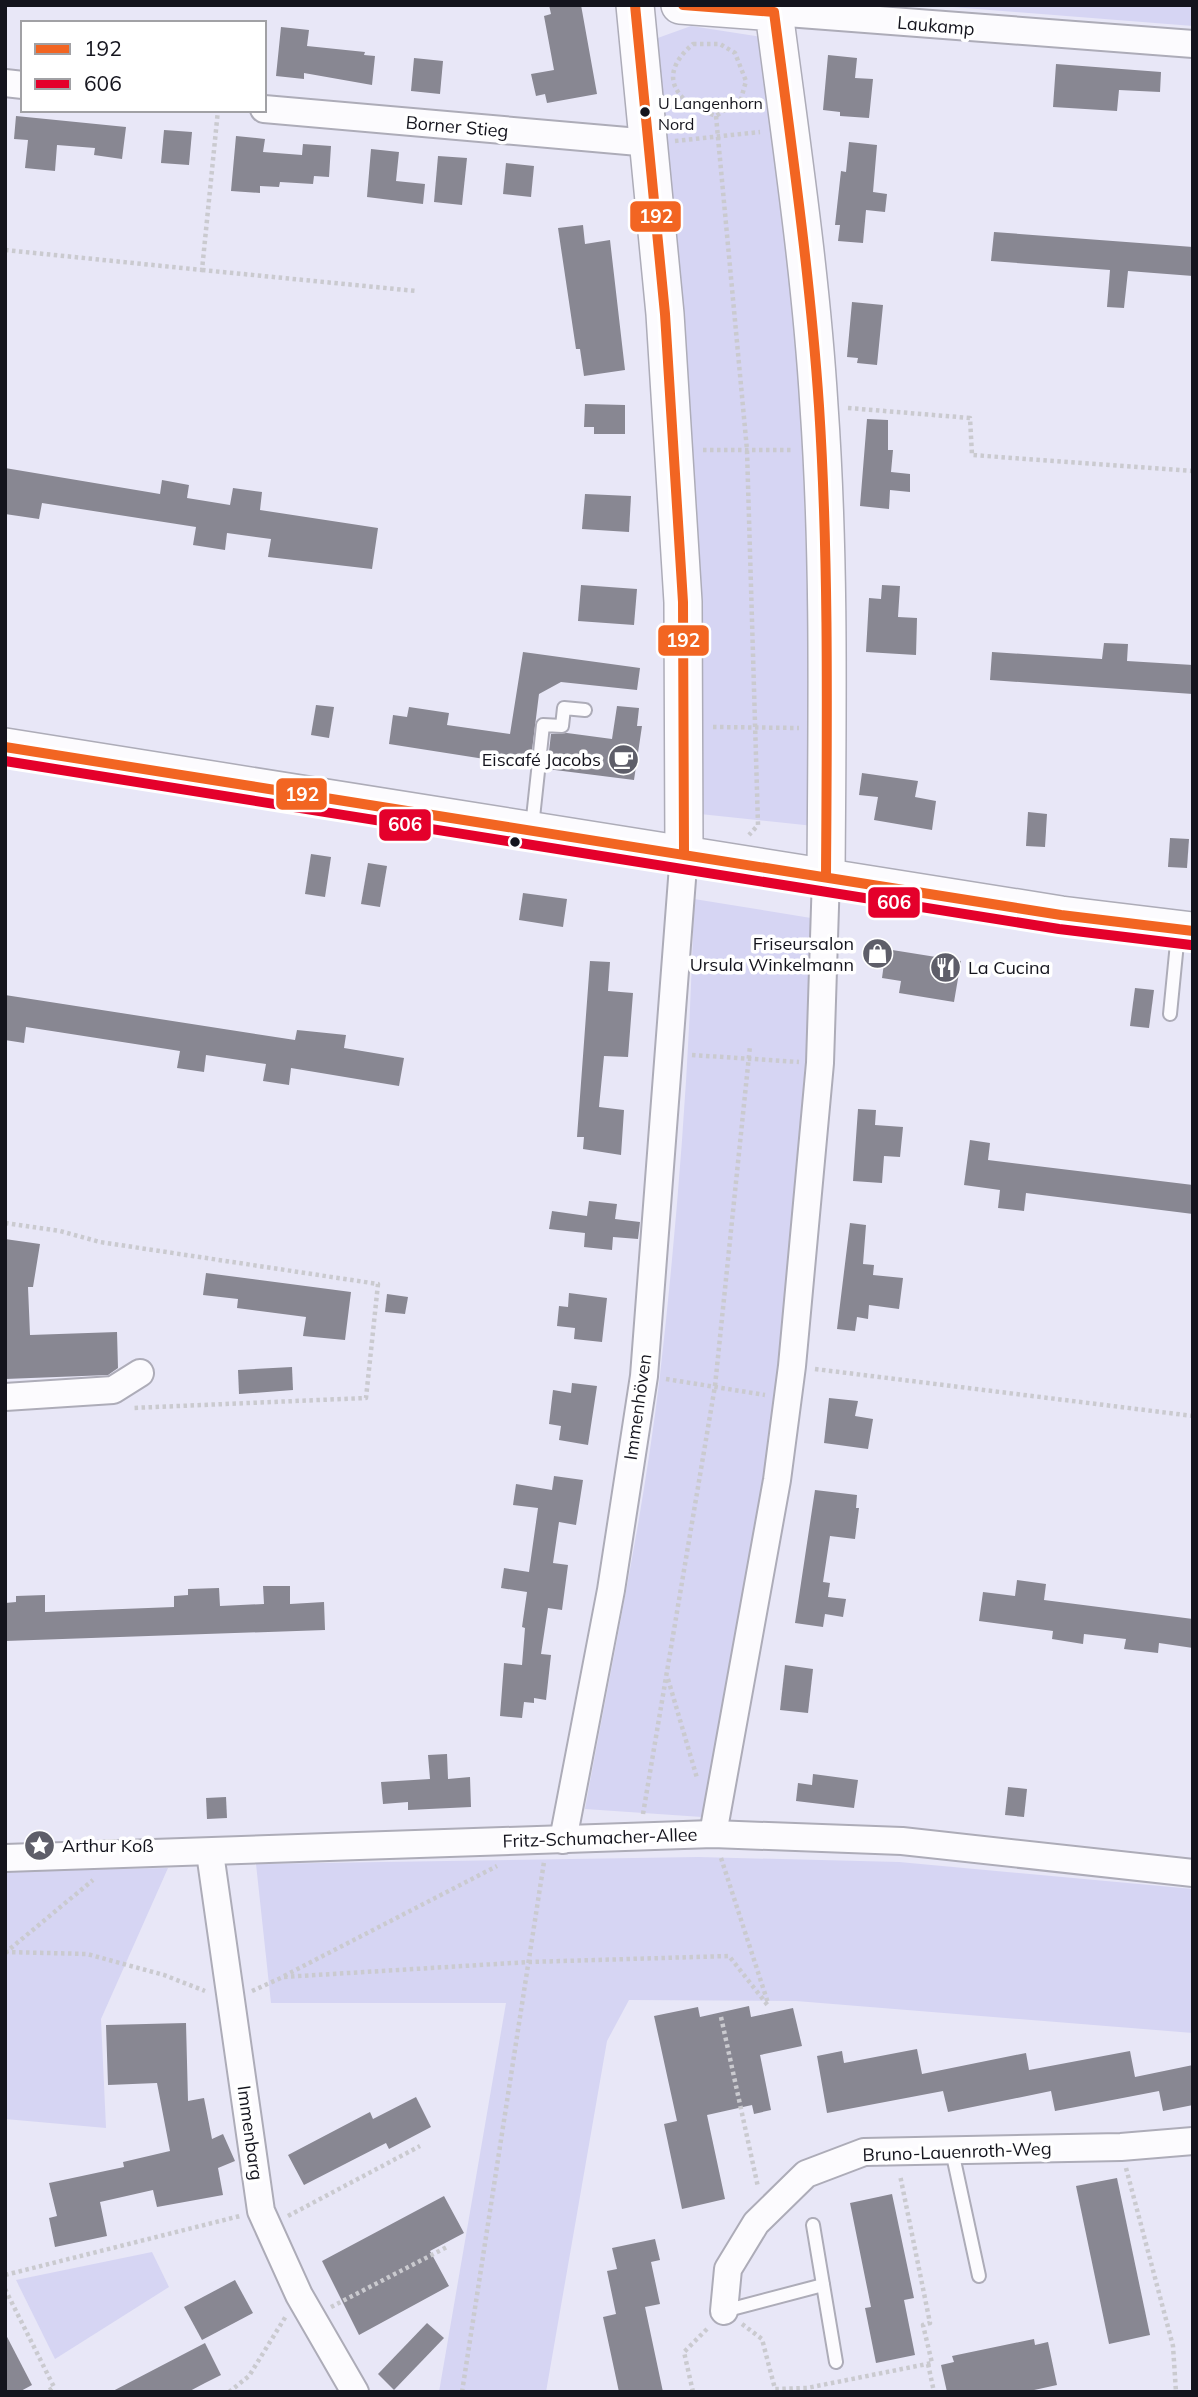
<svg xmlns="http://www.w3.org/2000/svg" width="1198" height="2397" font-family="Mulish,sans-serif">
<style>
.green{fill:#d6d5f3}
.building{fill:#888792}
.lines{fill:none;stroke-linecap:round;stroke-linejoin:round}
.lane-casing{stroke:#adacb8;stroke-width:16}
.street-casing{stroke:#adacb8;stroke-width:30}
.secondary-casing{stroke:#adacb8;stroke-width:40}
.path{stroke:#cacacf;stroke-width:4.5;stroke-dasharray:3.5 3.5;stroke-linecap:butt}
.lane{stroke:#fcfbfe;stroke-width:12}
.street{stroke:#fcfbfe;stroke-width:26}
.secondary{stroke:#fcfbfe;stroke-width:37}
.bus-1-casing{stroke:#fff;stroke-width:16}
.bus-2-casing{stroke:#fff;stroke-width:16}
.bus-1{stroke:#f26522;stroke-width:10}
.bus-2{stroke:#e4002b;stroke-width:10}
.bus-dot{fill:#14141d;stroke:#fff;stroke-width:2.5}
.labels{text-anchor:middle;stroke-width:7;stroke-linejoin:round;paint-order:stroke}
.bus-label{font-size:16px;fill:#14141d;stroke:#fff;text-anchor:start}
.street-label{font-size:18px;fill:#14141d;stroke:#fff}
.poi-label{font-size:18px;fill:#14141d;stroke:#fff;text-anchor:end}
.line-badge{stroke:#fff;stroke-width:2.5}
.badge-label{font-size:19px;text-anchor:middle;font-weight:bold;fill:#fff}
</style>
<rect width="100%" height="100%" fill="#e8e7f7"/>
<g class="green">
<path d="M928 5H1193V26Z"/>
<path d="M691 26 762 37 789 253 802 427 814 826 700 814V563L681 299 655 39Z"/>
<path d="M694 899 811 918 806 1056 768 1476 702 1817 585 1809C611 1665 643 1520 660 1375 678 1217 690 1058 694 899Z"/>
<path d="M698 1857 899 1862 1193 1889V2033L796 2001 629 2000 607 2041 546 2392H439L506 2003H271L256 1864Z"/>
<path d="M168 1868 101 2019 106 2128 5 2119V1871Z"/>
<path d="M152 2252 169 2287 55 2359 16 2280Z"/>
</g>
<g class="building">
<path d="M549 5H581L597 94 547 103 545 94 536 96 531 74 554 70 544 16 551 14Z"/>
<path d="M281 27 309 30 307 46 365 52 364 55 375 56 372 85 304 73V79L276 76Z"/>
<path d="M828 55 857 58 855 78 873 79 869 118 840 116V112L823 110Z"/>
<path d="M414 58 443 61 440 94 411 91Z"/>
<path d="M1056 64 1161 72 1160 92 1119 90 1117 111 1053 107Z"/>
<path d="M16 116 126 127 122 159 94 155 95 148 57 145 55 171 25 168 28 140 14 139Z"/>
<path d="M164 130 192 132 189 165 161 163Z"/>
<path d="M236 136 265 139 263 152 302 155 303 144 331 146 329 177 314 176 313 184 280 182 279 187 260 186V193L231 191Z"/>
<path d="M849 142 877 145 873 192 887 194 885 212 866 210 863 243 838 241 840 225H835L841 171 846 172Z"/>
<path d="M371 149 399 152 396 181 425 184 423 204 367 197Z"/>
<path d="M438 156 467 158 462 205 434 202Z"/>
<path d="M506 163 534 166 531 197 503 194Z"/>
<path d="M583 225 585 244 610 240 625 370 584 376 580 349H576L558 228Z"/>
<path d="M994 232 1193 247V276L1128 271 1124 308 1107 307 1110 270 991 261Z"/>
<path d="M852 302 883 305 877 365 857 363 858 358 847 357Z"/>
<path d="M585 404 625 405V434H594V427H584Z"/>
<path d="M867 419 888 420V450H893L891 472 910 474V492L890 490 889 509 860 506Z"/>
<path d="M5 468 160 494 162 480 189 485 187 498 230 505 233 488 262 492 260 510 378 528 372 569 268 557 271 539 227 533 225 550 193 545 196 527 42 503 39 519 5 514Z"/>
<path d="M585 494 631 496 629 532 582 529Z"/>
<path d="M581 585 637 589 634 625 578 621Z"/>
<path d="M882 585 900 586 898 617 917 618 916 655 866 652 869 598 881 599Z"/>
<path d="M1104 643 1128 644 1127 661 1193 665V694L990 680 992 652 1102 659Z"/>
<path d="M523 652 640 668 637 690 561 682 539 694 530 766 389 744 393 715 407 717 409 707 449 713 447 725 510 734Z"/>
<path d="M316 705 334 707 329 738 311 735Z"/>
<path d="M617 706 639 708 637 726H642L634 780 547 769 551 734 567 733 612 739Z"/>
<path d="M862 773 918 781 915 797 936 801 932 830 874 820 878 797 859 795Z"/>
<path d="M1028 812 1047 814 1045 847 1026 846Z"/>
<path d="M1170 838 1189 839 1187 868 1168 867Z"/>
<path d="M311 854 331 857 325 897 305 894Z"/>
<path d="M368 863 387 866 380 907 361 904Z"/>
<path d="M523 893 567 899 563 927 519 920Z"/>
<path d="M886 949 961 961 954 1002 899 993 901 981 882 978Z"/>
<path d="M590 961 610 962 608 991 633 993 628 1057 604 1056 599 1107 624 1110 621 1155 583 1149 584 1137H577Z"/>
<path d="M1135 988 1154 990 1149 1028 1130 1026Z"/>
<path d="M5 995 295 1040 297 1030 346 1035 344 1048 404 1058 399 1086 291 1068 289 1085 263 1081 266 1064 206 1055 204 1072 177 1068 180 1051 26 1027 24 1043 5 1040Z"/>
<path d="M858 1109 876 1110 875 1125 903 1127 900 1157 884 1156 882 1183 853 1181Z"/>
<path d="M970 1140 990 1143 988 1160 1193 1185V1214L1026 1193 1024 1211 998 1208 1000 1190 964 1185Z"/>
<path d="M589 1201 617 1204 615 1219 640 1222 638 1239 613 1237 612 1250 584 1247 585 1233 549 1229 552 1211 587 1216Z"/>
<path d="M850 1223 866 1225 863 1264 874 1265 873 1275 903 1278 899 1309 869 1305 868 1319 857 1317 855 1331 837 1329Z"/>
<path d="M5 1239 40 1244 33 1287H28L30 1335 117 1332 118 1368 108 1375 5 1379Z"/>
<path d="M206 1273 351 1292 345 1340 303 1336 306 1317 237 1308 238 1299 203 1295Z"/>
<path d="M569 1293 607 1298 602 1342 574 1339 575 1328 557 1326 559 1306 568 1307Z"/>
<path d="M387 1294 408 1297 405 1314 385 1312Z"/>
<path d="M292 1367 293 1390 239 1394 238 1370Z"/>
<path d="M572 1383 597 1386 588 1445 559 1440 561 1426 549 1424 553 1390 571 1393Z"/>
<path d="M829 1398 858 1401 855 1416 873 1419 868 1449 824 1443Z"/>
<path d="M554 1476 583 1480 576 1525 559 1522 553 1563 568 1565 562 1610 548 1608 541 1654 551 1655 546 1700 534 1698V1703L524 1702 522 1718 500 1716 504 1663 522 1665 525 1628 522 1627 527 1592 501 1588 504 1568 529 1572 538 1508 513 1505 516 1484 552 1490Z"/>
<path d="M815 1490 857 1495 856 1508H859L855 1539 830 1536 823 1582 830 1583 828 1597 846 1599 843 1617 825 1614 823 1627 795 1623Z"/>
<path d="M1017 1580 1046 1584 1044 1600 1193 1619V1648L1159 1643 1158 1653 1124 1649 1126 1639 1084 1634 1083 1644 1052 1639 1053 1631 979 1621 983 1592 1015 1596Z"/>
<path d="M263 1586H290V1604L324 1602 325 1630 5 1641V1603L16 1602V1596L45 1595V1612L174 1607V1596L188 1595V1589L219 1588 220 1606 264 1604Z"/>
<path d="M785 1665 813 1669 808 1713 780 1710Z"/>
<path d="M447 1754 448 1779 470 1777 471 1807 408 1810V1802L383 1804 381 1782 430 1779 428 1755Z"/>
<path d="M813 1774 858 1780 854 1808 796 1801 798 1783 812 1785Z"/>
<path d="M1008 1787 1027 1789 1024 1817 1005 1815Z"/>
<path d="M226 1797 227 1818 207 1819 206 1798Z"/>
<path d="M749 2006 751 2017 793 2008 802 2046 760 2055 771 2110 754 2114 752 2105 707 2115 725 2199 682 2209 664 2124 677 2121 654 2016 698 2007 700 2017Z"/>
<path d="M186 2023 188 2101 204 2098 212 2139 223 2134 235 2161 218 2168 223 2195 157 2207 153 2190 100 2202 107 2236 55 2247 49 2218 57 2216 49 2183 124 2167 123 2162 170 2151 157 2083 108 2085 106 2025Z"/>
<path d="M917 2049 922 2074 1026 2053 1029 2070 1130 2051 1135 2077 1193 2065V2105L1163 2111 1159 2091 1055 2111 1051 2091 948 2112 943 2091 827 2113 817 2056 842 2051 844 2063Z"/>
<path d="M416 2097 431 2127 389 2149 386 2143 304 2185 288 2155 370 2112 373 2119Z"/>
<path d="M1117 2178 1150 2335 1109 2344 1076 2186Z"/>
<path d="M892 2194 914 2298 904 2300 915 2355 876 2363 865 2308 871 2307 850 2203Z"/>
<path d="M444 2196 464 2233 430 2251 449 2286 359 2335 322 2261Z"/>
<path d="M655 2239 660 2260 651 2262 660 2304 645 2307 663 2392H619L603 2317 616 2314 607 2271 617 2269 612 2248Z"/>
<path d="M235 2280 253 2313 202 2340 184 2307Z"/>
<path d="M427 2323 444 2338 394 2390 378 2374Z"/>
<path d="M5 2333 32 2385 19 2392H5Z"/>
<path d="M1034 2339 1035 2345 1048 2342 1057 2385 1025 2392H947L941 2365 954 2362 952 2356Z"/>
<path d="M205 2343 221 2375 205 2383 188 2392H111Z"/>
</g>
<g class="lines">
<defs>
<g id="lane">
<path d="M532 827 543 725 562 726 564 708 585 710"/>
<path d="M1170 1014 1178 933"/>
<path d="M952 2151 979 2276"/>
<path d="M813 2225 836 2362"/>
<path d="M724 2311 823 2285"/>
</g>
<g id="street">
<path d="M774 12 1193 44"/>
<path d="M5 83 23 85"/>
<path d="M264 109 650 143"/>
<path d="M5 1397 113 1390 140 1373"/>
<path d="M713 1834 777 1480 792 1366 820 1063 826 876"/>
<path d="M563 1840 611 1590 644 1376 684 853"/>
<path d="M210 1853 261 2211 299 2295 355 2392"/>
<path d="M5 1858 713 1834 902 1841 1193 1873"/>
<path d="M724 2311 728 2269 756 2223 806 2174 864 2152 1121 2147 1193 2141"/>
</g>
<g id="secondary">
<path d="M635 5 665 314 683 602 684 853"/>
<path d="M680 5 774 12C791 143 811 274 819 406 830 562 827 719 826 876"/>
<path d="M5 747 1061 915 1193 931"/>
</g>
</defs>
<use href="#lane" class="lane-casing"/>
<use href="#street" class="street-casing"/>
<use href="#secondary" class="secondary-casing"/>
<g class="path">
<path d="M693 44H720L735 53 746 81 741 99 716 116C678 104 654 77 693 44Z"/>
<path d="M716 116 747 450 758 825 749 835"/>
<path d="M675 141 760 132"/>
<path d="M5 250 202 270 218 110"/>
<path d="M202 270 416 291"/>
<path d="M848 408 970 418 972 455 1193 471"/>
<path d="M703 450H792"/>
<path d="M713 727 799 728"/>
<path d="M692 1055 799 1062"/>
<path d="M5 1223 60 1231 100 1242 378 1284 366 1398 132 1408"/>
<path d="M815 1369 1193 1416"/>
<path d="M666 1379 765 1395"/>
<path d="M668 1679 697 1778"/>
<path d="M643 1814 715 1386 750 1046"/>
<path d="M721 1858 768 2003"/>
<path d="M5 1952 87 1954 164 1975 205 1991"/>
<path d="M5 1953 93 1880"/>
<path d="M284 1976 497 1866"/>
<path d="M252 1991 283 1977 529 1962 729 1956 769 2007"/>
<path d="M721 2017 758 2187"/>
<path d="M1126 2168 1173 2346 1176 2392"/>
<path d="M288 2216 420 2146"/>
<path d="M5 2275 240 2216"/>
<path d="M5 2289 54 2387 47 2392"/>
<path d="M331 2307 447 2247"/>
<path d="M742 2324 762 2339 775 2389 807 2388 932 2363 923 2325 930 2323 900 2175"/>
<path d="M928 2364 934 2392"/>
<path d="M229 2392 249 2376 286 2316"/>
<path d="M462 2392 544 1862"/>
<path d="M693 2392 684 2352 709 2327"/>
</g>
<use href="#lane" class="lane"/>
<use href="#street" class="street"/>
<use href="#secondary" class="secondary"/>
<defs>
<g id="bus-1">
<path d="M635 5 665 314 683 602 684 853"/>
<path d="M683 5 774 12C791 143 810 274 819 406 829 562 827 719 826 876"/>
<path d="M5 747 1061 915 1193 931"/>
</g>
<path id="bus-2" d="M5 761 1059 929 1191 945"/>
</defs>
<use href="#bus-1" class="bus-1-casing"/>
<use href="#bus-2" class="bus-2-casing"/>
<use href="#bus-1" class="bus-1"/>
<use href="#bus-2" class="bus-2"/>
</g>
<defs>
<symbol id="cafe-disc" viewBox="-11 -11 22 22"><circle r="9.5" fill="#5e5e69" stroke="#fff"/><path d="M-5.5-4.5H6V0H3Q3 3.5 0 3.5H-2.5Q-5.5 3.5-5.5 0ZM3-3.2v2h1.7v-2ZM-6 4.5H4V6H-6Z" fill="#fff"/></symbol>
<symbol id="shop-disc" viewBox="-11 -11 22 22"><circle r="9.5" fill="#5e5e69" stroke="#fff"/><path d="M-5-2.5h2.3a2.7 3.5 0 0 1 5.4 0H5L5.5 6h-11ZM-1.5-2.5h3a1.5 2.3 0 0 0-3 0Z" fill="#fff"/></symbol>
<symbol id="restaurant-disc" viewBox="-11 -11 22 22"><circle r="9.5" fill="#5e5e69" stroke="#fff"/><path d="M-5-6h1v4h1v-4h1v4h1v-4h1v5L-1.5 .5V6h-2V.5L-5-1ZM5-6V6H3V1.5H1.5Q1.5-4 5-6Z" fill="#fff"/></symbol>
<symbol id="sight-disc" viewBox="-11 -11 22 22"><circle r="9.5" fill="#5e5e69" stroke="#fff"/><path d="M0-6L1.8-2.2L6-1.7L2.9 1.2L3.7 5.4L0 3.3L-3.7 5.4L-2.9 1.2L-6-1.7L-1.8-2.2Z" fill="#fff"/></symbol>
</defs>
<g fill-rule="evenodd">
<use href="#cafe-disc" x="606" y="742" width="35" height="35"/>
<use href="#shop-disc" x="860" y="936" width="35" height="35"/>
<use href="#restaurant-disc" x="928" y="950" width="35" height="35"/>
<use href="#sight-disc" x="22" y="1828" width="35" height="35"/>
</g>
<g class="bus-dot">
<circle cx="645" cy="112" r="6"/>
<circle cx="515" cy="842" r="6"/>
</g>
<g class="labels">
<g class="bus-label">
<text x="658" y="109">U Langenhorn<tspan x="658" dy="21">Nord</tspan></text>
</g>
<g class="street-label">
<text transform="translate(936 26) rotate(5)" y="6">Laukamp</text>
<text transform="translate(457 127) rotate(5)" y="6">Borner Stieg</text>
<text transform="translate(638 1407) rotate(-82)" y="6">Immenhöven</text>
<text transform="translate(600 1838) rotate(-2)" y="6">Fritz-Schumacher-Allee</text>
<text transform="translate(250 2133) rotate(82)" y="6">Immenbarg</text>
<text transform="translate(957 2152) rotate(-2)" y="6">Bruno-Lauenroth-Weg</text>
</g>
<g class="poi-label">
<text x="601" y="766">Eiscafé Jacobs</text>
<text x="854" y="950">Friseursalon<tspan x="854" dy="21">Ursula Winkelmann</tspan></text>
<text x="968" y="974" text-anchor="start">La Cucina</text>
<text x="62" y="1852" text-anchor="start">Arthur Koß</text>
</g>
</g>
<g class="line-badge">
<rect x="629" y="200" width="53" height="33" rx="7" fill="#f26522"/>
<rect x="657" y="624" width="53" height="33" rx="7" fill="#f26522"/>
<rect x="275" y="777" width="53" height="34" rx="7" fill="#f26522"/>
<rect x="378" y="808" width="54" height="34" rx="7" fill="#e4002b"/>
<rect x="867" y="886" width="54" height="33" rx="7" fill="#e4002b"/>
</g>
<g class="badge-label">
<text x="656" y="223">192</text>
<text x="683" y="647">192</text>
<text x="302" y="801">192</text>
<text x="405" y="831">606</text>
<text x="894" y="909">606</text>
</g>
<rect width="1198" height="2397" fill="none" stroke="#14141d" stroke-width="14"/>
<rect x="21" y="21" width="245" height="91" fill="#ffffff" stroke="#a1a1a5" stroke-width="2"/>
<rect x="35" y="44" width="35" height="10" fill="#f26522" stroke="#a1a1a5" stroke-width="2"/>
<text x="84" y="56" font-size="21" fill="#14141d">192</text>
<rect x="35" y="79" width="35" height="10" fill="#e4002b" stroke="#a1a1a5" stroke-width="2"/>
<text x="84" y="91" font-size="21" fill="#14141d">606</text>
</svg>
